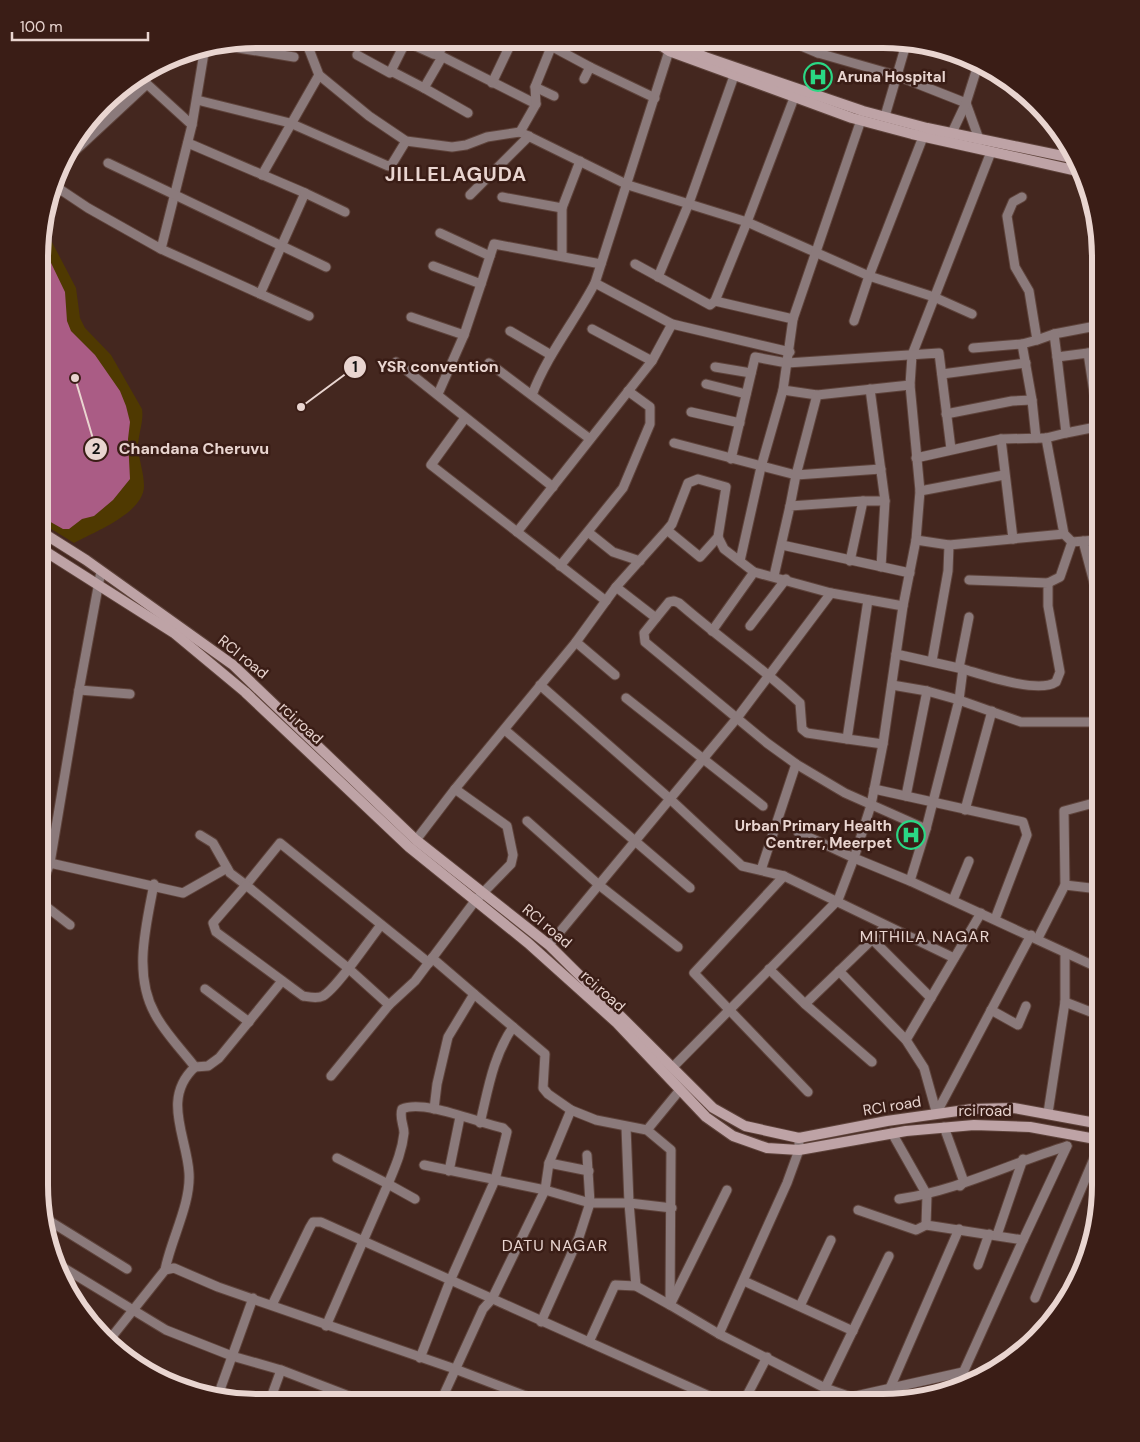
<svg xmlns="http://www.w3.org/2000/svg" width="1140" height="1442" font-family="'DM Sans',sans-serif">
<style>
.green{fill:#4f3901}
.water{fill:#aa5c85}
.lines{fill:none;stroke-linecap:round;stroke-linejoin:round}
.street-casing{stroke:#5e433b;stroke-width:11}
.secondary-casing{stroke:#5e433b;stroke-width:12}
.street{stroke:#8b7a7b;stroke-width:9}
.secondary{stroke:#bea3a6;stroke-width:10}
.labels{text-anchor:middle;stroke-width:5;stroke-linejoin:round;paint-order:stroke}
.poi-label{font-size:15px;font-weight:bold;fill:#e9d5d0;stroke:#3a1d16;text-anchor:start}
.street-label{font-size:15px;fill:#e9d5d0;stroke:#3a1d16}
.neighbourhood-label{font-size:16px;letter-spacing:1px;fill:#e9d5d0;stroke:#3a1d16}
.district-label{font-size:20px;font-weight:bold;letter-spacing:1px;fill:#e9d5d0;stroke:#3a1d16}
.rim{fill:none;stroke:#e9d5d0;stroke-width:6}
.leader{fill:none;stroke:#e9d5d0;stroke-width:2}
.callout-dot{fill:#e9d5d0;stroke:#3a1d16;stroke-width:2}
.mark-label{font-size:15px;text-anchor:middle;font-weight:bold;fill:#111}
.callout-label{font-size:16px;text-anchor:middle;font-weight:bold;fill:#e9d5d0;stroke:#3a1d16;stroke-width:5;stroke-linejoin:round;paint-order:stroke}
</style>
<rect width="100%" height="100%" fill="#44271f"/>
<path class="green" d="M42 223 76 288 80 318 85 328 111 355 142 409C144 422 138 434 138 448 139 460 144 473 144 486 144 513 94 532 74 543L40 522Z"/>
<path class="water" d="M41 242 65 292 67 321 71 331 95 355 120 391 126 406 130 422 128 439 130 479 113 500 94 516 82 519 69 529H63L40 516Z"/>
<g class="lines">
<defs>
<g id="street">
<path d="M305 39 319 75 369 116 406 141 452 147 466 145 487 137 520 132 628 185 747 222 869 276 934 297 972 314"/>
<path d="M400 39 433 54 439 55 536 104 520 132"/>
<path d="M787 40 818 53 895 75 966 103"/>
<path d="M220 45 294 57"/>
<path d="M551 46 590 67"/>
<path d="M205 47 192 125 161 249 309 316"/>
<path d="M818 53 821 40"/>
<path d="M357 55 390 73 406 41"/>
<path d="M439 55 444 39"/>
<path d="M442 57 424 88 468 113"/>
<path d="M391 71 424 88"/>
<path d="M584 79 590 67 655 98"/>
<path d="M492 83 513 39"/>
<path d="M124 87 133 96"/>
<path d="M535 87 554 96"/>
<path d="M197 100 290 123 388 166 392 164 406 141"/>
<path d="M966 103 979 139 978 143"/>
<path d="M536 104 535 87 554 40"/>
<path d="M885 116 907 41"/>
<path d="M949 139 966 103 978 65"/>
<path d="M188 143 305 193 260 294"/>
<path d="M991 152 912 355 910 385 920 491 916 540 903 606 883 744 871 805 854 858 910 881 1101 969"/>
<path d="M63 162 147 84 192 125"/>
<path d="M108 163 326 267"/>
<path d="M262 175 319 75"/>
<path d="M55 186 88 208 161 249"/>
<path d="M305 193 345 212"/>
<path d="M470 195 529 136"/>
<path d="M502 197 562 208"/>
<path d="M440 233 490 256"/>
<path d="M562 256V208L580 161"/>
<path d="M635 264 710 305 715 301 793 319"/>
<path d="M433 266 481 284 464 335 438 394"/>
<path d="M658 277 689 203 734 76"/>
<path d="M595 283 672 324 790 352"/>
<path d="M481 284 494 244 601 264"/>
<path d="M715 301 747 222 794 98"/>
<path d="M411 317 464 335"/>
<path d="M854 321 869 276 923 137"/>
<path d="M592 329 652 361"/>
<path d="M510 331 551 355"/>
<path d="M1054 334 1101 325"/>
<path d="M973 348 1022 344"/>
<path d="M1088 353 1101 352"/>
<path d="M1057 357 1066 433 1096 427"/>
<path d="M396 362 553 487"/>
<path d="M489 363 590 439"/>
<path d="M715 367 751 373"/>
<path d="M942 374 1026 363"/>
<path d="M706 384 746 394"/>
<path d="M870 389 885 501 881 567"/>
<path d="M783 390 817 395 910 385"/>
<path d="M532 395C547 355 575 321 595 283L669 51"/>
<path d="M691 412 740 423"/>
<path d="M946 414 1012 401 1032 400"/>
<path d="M465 418 431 465 606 601"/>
<path d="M1036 438 1032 400 1022 344 1037 340"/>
<path d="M1046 438 1064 534"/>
<path d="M1001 439 1013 539"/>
<path d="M674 443 796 475 881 469"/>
<path d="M916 458 1001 439 1046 438 1066 433"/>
<path d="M731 459 755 357 787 363 939 353 951 449"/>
<path d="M920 491 1004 475"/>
<path d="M863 501H885"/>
<path d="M790 506 796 475 817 395"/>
<path d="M517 532 652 361 672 324"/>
<path d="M588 532 613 552 640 561"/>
<path d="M718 537 724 549 754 572 831 593 903 606"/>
<path d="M916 540 949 545 1064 534 1072 542 1096 540V490L1101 458 1096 427 1099 425 1088 353 1057 357 1054 334 1037 340 1029 291 1015 267 1007 216 1013 202 1022 197"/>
<path d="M1083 541 1101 609"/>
<path d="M782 545 910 573"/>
<path d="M740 561 761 467 783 390 793 319 861 120"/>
<path d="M560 566 623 488 650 424V407L628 391"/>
<path d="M101 571 79 690 130 694"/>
<path d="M774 576 790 506 863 501 850 561"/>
<path d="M1048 583 1060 577 1072 542"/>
<path d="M616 587 656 618 669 602 674 601 679 603C719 638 762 667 800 703L802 729 807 733 847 739"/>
<path d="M868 600 847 739 883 744"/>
<path d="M656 618 644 633 645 642 767 743 796 764 845 793 926 829 910 881"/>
<path d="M750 626 786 579"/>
<path d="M712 631 754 572"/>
<path d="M576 642 615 675"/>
<path d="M896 654 963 669 959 700 926 829"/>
<path d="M932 661 948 571 949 545"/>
<path d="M959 668 969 617"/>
<path d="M963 669C984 675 1038 694 1056 682L1060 672 1048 606V583L969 580"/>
<path d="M540 685 670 799 742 866 784 876 954 958"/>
<path d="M892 685 927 691 959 700 1021 722H1101"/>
<path d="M626 698 763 806"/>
<path d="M505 730 690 888"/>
<path d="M874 789 1023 822 1027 835 995 919"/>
<path d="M906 796 927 691"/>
<path d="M965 810 992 711"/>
<path d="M527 821 599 885 678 947"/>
<path d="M200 835 213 843 230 873 246 885 280 843 429 963"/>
<path d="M416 840 455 789 576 642 616 587 667 530 672 524 688 483 698 479 726 487 718 537 700 557 667 530"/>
<path d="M50 863 183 893 227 868"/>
<path d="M761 870 796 764"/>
<path d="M784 876 694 973 808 1092"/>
<path d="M154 884C146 926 133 974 155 1014 165 1033 182 1050 195 1067L208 1066 219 1058 282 981"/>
<path d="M1065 885 1099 889"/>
<path d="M1095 889 1096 801"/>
<path d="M39 892 50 863 79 690"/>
<path d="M953 900 969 861"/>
<path d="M39 901 70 925"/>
<path d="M381 925C369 940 337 988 323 996 317 999 309 997 303 996L216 932 213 923 246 885 348 968 389 1005 415 981 475 901 511 864 513 855 507 826 455 789"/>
<path d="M1038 938 1065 885 1064 811 1101 801"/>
<path d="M872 939 931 998"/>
<path d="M549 945 737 718 831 593"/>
<path d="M432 958 474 994 448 1037 437 1084 434 1109"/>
<path d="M769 969 805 1004 872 1062"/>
<path d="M839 971 906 1040 924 1068 936 1111"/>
<path d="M205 989 249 1022"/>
<path d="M474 994 513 1027C493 1056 488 1090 480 1123"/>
<path d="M1065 1002 1101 1016"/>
<path d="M805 1004 886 926"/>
<path d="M991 1010 1018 1025 1026 1006"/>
<path d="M513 1027 545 1054 543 1088 548 1094 571 1110 596 1120 647 1130 671 1150 670 1305 719 1334 825 1388 851 1397 963 1372"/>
<path d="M906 1040 981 913"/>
<path d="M674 1066 838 900 854 858 798 832"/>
<path d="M331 1076 389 1005"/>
<path d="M1048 1113 1065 1002V953"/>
<path d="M936 1114 1031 935"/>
<path d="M626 1127 629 1203 636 1286"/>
<path d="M944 1127 964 1182 960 1186"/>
<path d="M647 1130 679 1091"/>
<path d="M892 1133 927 1195 926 1225 1023 1240 958 1384"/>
<path d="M587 1155 590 1203H629L672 1208"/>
<path d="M549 1163 589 1171"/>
<path d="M424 1165 545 1190 590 1203 579 1237 541 1322"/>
<path d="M449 1171 460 1117"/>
<path d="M415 1199 388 1184C395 1167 402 1152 404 1133 404 1125 399 1118 402 1109 424 1099 478 1123 503 1128L507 1132 495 1180 450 1281 420 1358"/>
<path d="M899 1199C957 1191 1011 1163 1067 1146"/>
<path d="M858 1210 916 1230 926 1225"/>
<path d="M43 1217 127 1269"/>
<path d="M997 1235 1023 1159"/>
<path d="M1023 1240 1067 1146"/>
<path d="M54 1262 166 1330 232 1356 281 1370 367 1403"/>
<path d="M978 1265 989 1234"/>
<path d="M165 1270C171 1239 191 1204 189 1173 187 1137 161 1098 195 1067"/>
<path d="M744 1281 853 1331"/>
<path d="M1035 1298 1101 1142"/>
<path d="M272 1305 310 1227 313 1222H321L725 1403"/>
<path d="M800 1306 831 1240"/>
<path d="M326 1326 388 1184 337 1158"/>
<path d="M719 1334 787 1183 799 1150V1138"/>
<path d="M110 1339 165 1270 174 1268 218 1287 455 1369 544 1403"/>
<path d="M589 1342 615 1285 636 1286 670 1305 727 1190"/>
<path d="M221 1387 253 1298"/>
<path d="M825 1388 889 1256"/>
<path d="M890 1388 959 1229"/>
<path d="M851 1397 863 1403"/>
<path d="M269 1403 281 1370"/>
<path d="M440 1403 483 1309 492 1299 545 1190 549 1163 571 1110"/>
<path d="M743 1403 767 1357"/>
</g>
<g id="secondary">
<path d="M653 40 669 51 852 118 912 134 1082 172"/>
<path d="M669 40 705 57 863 111 927 128 1077 159"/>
<path d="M40 531 86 560 233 665 416 840 549 945 713 1108 745 1126 799 1138 887 1121 972 1109 1014 1108 1101 1124"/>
<path d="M40 548 174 633 245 692 409 847 528 943 617 1023 706 1117 733 1136 767 1148 799 1150 906 1131 974 1125 1030 1127 1101 1140"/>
</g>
</defs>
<use href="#street" class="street-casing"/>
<use href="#secondary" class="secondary-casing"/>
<use href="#street" class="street"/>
<use href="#secondary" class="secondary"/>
</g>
<defs>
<symbol id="hospital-ring" viewBox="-11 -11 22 22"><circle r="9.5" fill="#3a1d16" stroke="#2ad884" stroke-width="1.5"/><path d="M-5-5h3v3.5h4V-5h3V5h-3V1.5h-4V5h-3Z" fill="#2ad884"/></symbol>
</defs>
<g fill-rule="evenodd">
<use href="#hospital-ring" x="802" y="61" width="32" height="32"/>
<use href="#hospital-ring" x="895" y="819" width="32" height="32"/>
</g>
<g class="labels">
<g class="poi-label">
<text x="837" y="82">Aruna Hospital</text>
<text x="892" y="831" text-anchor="end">Urban Primary Health<tspan x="892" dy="17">Centrer, Meerpet</tspan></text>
</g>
<g class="street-label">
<text transform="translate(243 657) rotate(39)" y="5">RCI road</text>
<text transform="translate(301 723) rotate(43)" y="5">rci road</text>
<text transform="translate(547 926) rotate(40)" y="5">RCI road</text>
<text transform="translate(603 991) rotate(42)" y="5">rci road</text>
<text transform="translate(892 1106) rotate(-9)" y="5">RCI road</text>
<text x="985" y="1116">rci road</text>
</g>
<g class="neighbourhood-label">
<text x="925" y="942">MITHILA NAGAR</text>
<text x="555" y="1251">DATU NAGAR</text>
</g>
<g class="district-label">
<text x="456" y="181">JILLELAGUDA</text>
</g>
</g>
<path d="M0 0H1140V1442H0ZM257 48H883A209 209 0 0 1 1092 257V1185A209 209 0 0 1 883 1394H257A209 209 0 0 1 48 1185V257A209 209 0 0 1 257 48Z" fill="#3a1d16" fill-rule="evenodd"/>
<path class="rim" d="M257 48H883A209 209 0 0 1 1092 257V1185A209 209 0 0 1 883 1394H257A209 209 0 0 1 48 1185V257A209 209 0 0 1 257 48Z"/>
<path class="leader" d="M301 407L355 367M75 378L96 449"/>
<g class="callout-dot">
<circle cx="301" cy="407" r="5"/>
<circle cx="75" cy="378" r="5"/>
<circle cx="355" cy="367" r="12"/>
<circle cx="96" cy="449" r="12"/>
</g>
<g class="mark-label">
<text x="355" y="372">1</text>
<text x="96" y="454">2</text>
</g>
<g class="callout-label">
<text x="438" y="372">YSR convention</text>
<text x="194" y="454">Chandana Cheruvu</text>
</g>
<path d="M12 32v8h136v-8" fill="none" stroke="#e9d5d0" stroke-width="2.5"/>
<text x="20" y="32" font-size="15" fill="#e9d5d0" stroke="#3a1d16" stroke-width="4" paint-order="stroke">100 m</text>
</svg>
